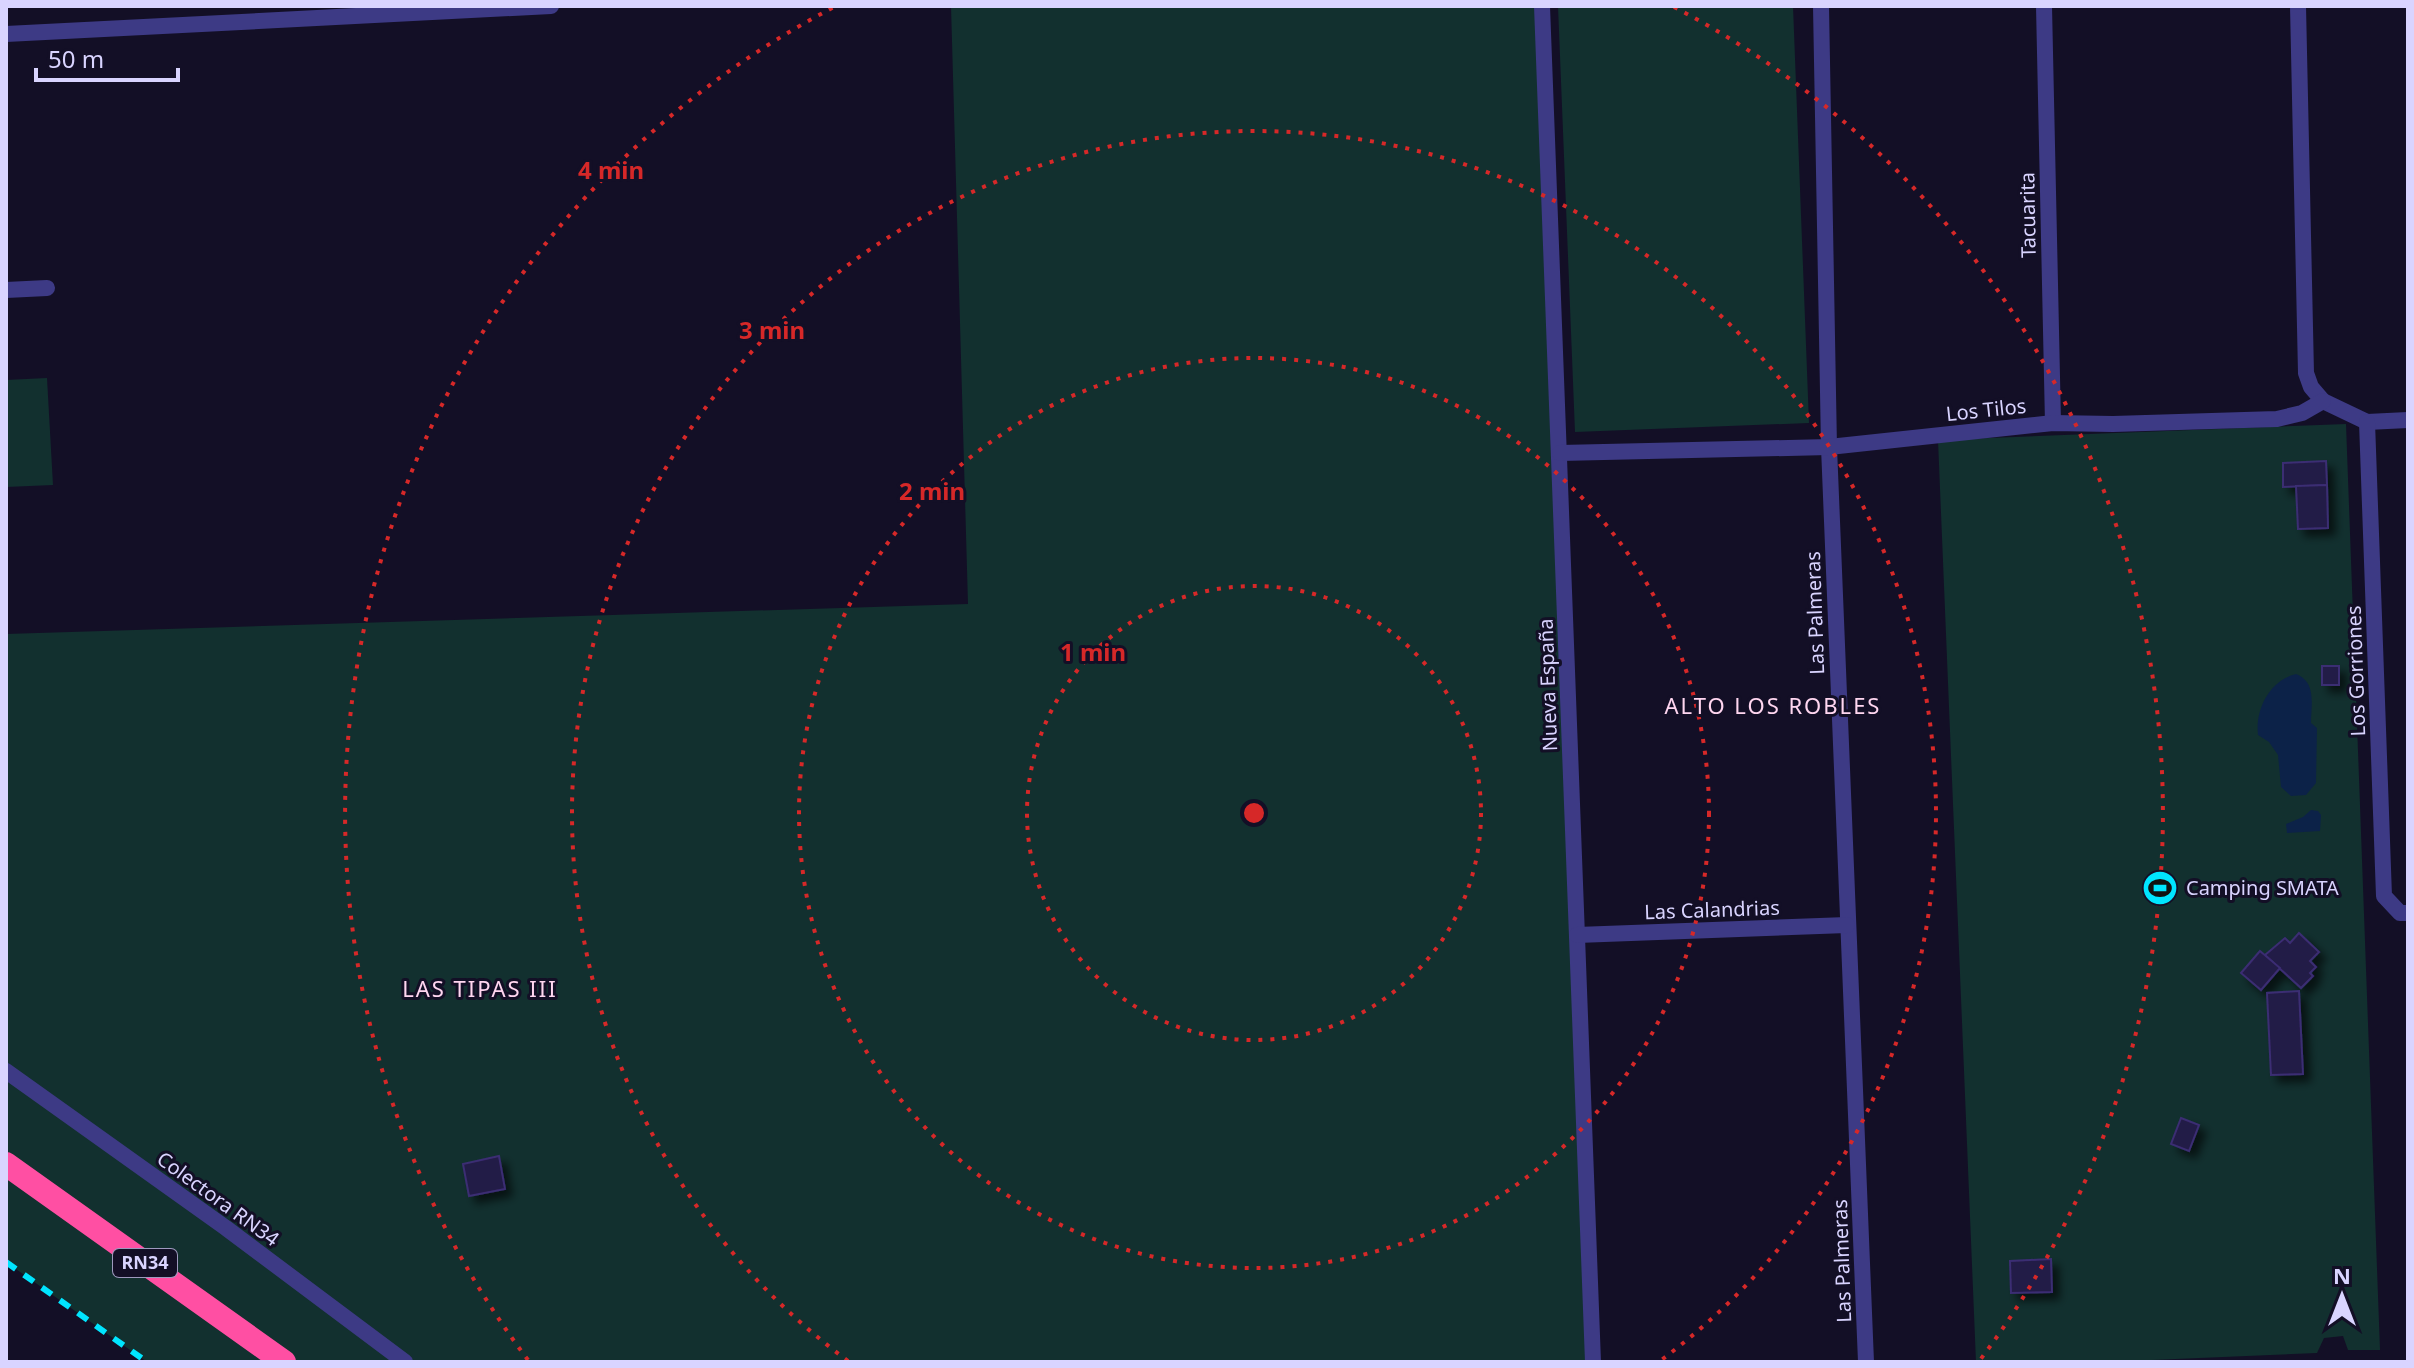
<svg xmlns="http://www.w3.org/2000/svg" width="2414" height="1368" font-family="'Noto Sans',sans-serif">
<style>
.green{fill:#12302f}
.water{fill:#0c2248}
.building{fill:#241b47;stroke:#3b2d73;stroke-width:2;filter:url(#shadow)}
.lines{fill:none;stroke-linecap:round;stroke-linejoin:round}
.street{stroke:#3d3a85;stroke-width:16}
.highway{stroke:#ff4fa3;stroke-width:24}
.rail{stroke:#00e5ff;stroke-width:6;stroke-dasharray:12 10;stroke-linecap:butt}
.ring{fill:none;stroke:#d62828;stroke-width:4;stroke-dasharray:4 8}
.labels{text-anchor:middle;stroke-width:6;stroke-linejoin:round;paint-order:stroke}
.shield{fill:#130f26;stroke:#9e99be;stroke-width:2}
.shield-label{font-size:18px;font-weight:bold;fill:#d9d4ff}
.street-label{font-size:20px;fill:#d9d4ff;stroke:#130f26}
.poi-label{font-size:20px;fill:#d9d4ff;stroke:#130f26;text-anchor:start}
.neighbourhood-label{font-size:22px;letter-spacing:2px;fill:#ffd6f0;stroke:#130f26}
.centre{fill:#d62828;stroke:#130f26;stroke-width:4}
.ring-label{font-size:24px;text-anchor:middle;font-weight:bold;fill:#d62828;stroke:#130f26;stroke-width:6;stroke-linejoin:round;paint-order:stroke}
</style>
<defs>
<filter id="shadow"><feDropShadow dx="7" dy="7" stdDeviation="4" flood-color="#0009"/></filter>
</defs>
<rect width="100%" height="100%" fill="#130f26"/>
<g class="green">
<path d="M951 6H1542L1593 1362H147L6 1262V634L968 604Z"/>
<path d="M1558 6H1793L1809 423 1575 432Z"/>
<path d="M47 378 53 485 6 487V380Z"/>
<path d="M2346 424 2380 1350H2348L2343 1336 2324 1338 2317 1353 2105 1362H1976L1938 440Z"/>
</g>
<g class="water">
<path d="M2296 674C2317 682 2311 705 2311 723L2317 728 2316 783 2306 795 2291 796 2281 787 2278 755 2269 742 2258 735C2255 709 2270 680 2296 674Z"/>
<path d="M2311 810 2318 811 2321 815 2320 831 2287 833 2286 824 2303 817Z"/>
</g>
<g class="building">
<path d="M2326 461 2327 485 2283 487V463Z"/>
<path d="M2327 485 2328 528 2298 529 2296 486Z"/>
<rect x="2322" y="666" width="17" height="19"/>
<path d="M2299 933 2319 952 2310 961 2316 967 2310 973 2313 976 2301 988 2265 955 2285 938 2290 943Z"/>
<path d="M2260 951 2280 968 2261 990 2241 973Z"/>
<path d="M2299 991 2303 1074 2271 1075 2267 993Z"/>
<path d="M2181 1118 2199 1125 2189 1151 2171 1144Z"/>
<path d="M499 1156 505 1189 469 1196 463 1164Z"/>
<path d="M2051 1259 2052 1292 2011 1293 2010 1261Z"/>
</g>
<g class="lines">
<g class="street">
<path d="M1542 6 1593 1362"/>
<path d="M1821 6 1829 447 1866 1362"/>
<path d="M2044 6 2053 423"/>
<path d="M2298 6 2306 373 2311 387 2323 401 2367 422 2408 420"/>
<path d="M6 34 551 6"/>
<path d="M6 290 47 288"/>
<path d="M2367 422 2384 896 2400 913H2408"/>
<path d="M1560 453 1829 447 2053 423 2113 424 2277 419 2302 413 2323 401"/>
<path d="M1577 935 1847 925"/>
<path d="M6 1071 226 1228 405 1362"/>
</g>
<path class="highway" d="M6 1164 284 1362"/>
<path class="rail" d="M6 1262 147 1362"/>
</g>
<g class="ring">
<circle cx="1254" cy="813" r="227"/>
<circle cx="1254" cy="813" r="455"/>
<path d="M848 1361A682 682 0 1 1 1660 1361"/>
<path d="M528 1360A909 909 0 0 1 834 7M1674 7A909 909 0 0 1 1980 1360"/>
</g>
<defs>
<symbol id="stadium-disc" viewBox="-11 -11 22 22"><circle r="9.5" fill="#00e5ff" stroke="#130f26"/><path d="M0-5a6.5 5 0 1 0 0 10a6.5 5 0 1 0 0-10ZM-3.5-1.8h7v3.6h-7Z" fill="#111"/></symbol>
</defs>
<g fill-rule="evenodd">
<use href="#stadium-disc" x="2140" y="868" width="40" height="40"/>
</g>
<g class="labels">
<rect class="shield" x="113" y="1249" width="64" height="28" rx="6"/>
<g class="shield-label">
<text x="145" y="1269">RN34</text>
</g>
<g class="street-label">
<text transform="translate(2028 215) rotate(-91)" y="7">Tacuarita</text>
<text transform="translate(1986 410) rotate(-6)" y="7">Los Tilos</text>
<text transform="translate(1815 613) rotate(-92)" y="7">Las Palmeras</text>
<text transform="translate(2356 671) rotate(-92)" y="7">Los Gorriones</text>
<text transform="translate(1548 685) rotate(-92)" y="7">Nueva España</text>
<text transform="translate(1712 910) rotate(-2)" y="7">Las Calandrias</text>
<text transform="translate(218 1199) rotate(36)" y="7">Colectora RN34</text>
<text transform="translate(1842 1261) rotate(-92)" y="7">Las Palmeras</text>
</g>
<g class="poi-label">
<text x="2186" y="895">Camping SMATA</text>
</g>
<g class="neighbourhood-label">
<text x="1773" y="714">ALTO LOS ROBLES</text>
<text x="480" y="997">LAS TIPAS III</text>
</g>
</g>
<circle cx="1254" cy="813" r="12" class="centre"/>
<g class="ring-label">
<text x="611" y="179">4 min</text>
<text x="772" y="339">3 min</text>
<text x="932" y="500">2 min</text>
<text x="1093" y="661">1 min</text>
</g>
<rect width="2414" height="1368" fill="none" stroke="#d9d4ff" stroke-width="16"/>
<g transform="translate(2342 1296)" stroke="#130f26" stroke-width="6" paint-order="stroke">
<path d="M0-6L14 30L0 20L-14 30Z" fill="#d9d4ff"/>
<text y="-12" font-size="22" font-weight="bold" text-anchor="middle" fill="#d9d4ff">N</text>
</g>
<path d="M36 68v12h142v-12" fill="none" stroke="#d9d4ff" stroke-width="4"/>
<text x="48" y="68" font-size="24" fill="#d9d4ff" stroke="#130f26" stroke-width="6" paint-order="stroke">50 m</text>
</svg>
